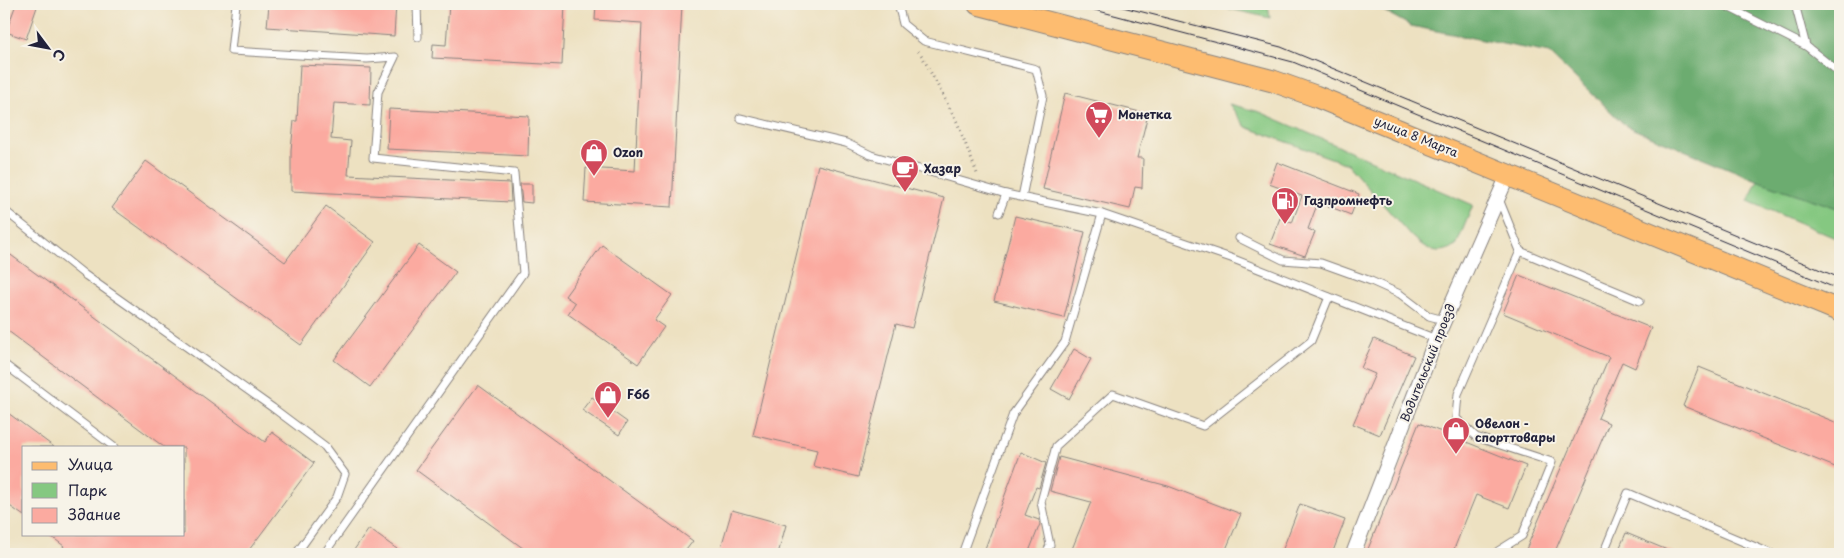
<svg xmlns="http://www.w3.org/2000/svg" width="1844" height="558" font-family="'Playpen Sans',sans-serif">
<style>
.green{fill:#85c881;stroke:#54755e}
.forest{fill:#6cac6f;stroke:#476755}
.building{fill:#fbaaa0}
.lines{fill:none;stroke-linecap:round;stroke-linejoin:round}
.service-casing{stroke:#88827e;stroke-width:9}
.minor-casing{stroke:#88827e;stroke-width:16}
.primary-casing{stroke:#88827e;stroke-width:23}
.path{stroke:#88827e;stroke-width:3;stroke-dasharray:1 4;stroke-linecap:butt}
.service{stroke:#fff;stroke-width:7}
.minor{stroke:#fff;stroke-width:14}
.primary{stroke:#fdbc70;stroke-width:21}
.tram{stroke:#22223b;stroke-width:1}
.labels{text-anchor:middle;stroke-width:4;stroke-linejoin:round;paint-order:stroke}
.poi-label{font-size:12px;font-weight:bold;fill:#22223b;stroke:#f7f3e8;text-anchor:start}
.street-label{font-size:12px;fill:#22223b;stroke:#f7f3e8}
</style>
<rect width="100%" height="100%" fill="#f7f3e8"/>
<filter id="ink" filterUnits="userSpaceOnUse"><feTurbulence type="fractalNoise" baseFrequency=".02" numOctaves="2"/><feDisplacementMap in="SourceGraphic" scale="10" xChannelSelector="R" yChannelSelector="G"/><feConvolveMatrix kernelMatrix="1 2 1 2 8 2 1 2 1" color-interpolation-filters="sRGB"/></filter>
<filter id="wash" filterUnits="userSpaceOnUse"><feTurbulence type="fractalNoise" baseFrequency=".0096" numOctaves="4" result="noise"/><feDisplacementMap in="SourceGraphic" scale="20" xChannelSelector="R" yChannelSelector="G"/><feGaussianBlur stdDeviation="1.12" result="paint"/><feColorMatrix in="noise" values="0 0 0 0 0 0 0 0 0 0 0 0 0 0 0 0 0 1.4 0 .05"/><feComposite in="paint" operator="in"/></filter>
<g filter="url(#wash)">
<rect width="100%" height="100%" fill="#ede1c1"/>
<g class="green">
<path d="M1208 4H1268L1270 18Z"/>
<path d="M1840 9V240L1748 201Z"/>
<path d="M1229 104 1260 112 1473 205 1456 246C1436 256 1428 250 1412 237L1347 164 1246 127Z"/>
</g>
<path class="forest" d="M1371 4H1840V209L1764 183 1626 126 1549 53 1411 26Z"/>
<g id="blocks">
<g class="building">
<path d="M16 4H38L26 39 6 32Z"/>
<path d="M269 4H396L394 36 267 27Z"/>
<path d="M449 4H565L562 65 432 58 433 44 446 45Z"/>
<path d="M596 4H682L672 207 584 202 586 168 635 171 642 23 595 20Z"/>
<path d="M300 65 371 68 370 105 334 103 331 139 351 141 348 175 510 183 511 202 291 191V150L294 121H297Z"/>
<path d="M1065 93 1148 114 1137 158H1143L1142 188 1135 187 1130 209 1043 189Z"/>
<path d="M389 109 529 116 528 156 387 149Z"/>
<path d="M146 161 285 262 326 206 375 242 301 345 112 208Z"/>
<path d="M1277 162 1359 194 1351 215 1318 202 1308 229 1315 232 1305 256 1270 244 1280 218 1292 223 1302 196 1269 184Z"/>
<path d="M818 165 944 198 912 328 896 324 858 477 813 466 817 450 753 435Z"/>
<path d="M520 184H532V203L522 202Z"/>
<path d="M1015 216 1085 232 1064 318 994 301Z"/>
<path d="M419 245 456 272 370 387 334 360Z"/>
<path d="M602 245 672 295 654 320 664 327 638 364 568 314 575 303 565 296Z"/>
<path d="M4 250 265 442 272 432 314 463 246 554H58L64 546 48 534H184V447H164L4 328Z"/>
<path d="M1519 275 1651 328 1635 368 1622 362 1598 418 1609 423 1554 554H1524L1609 357 1503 313Z"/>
<path d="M1374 339 1414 356 1380 435 1353 424 1375 374 1361 368Z"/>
<path d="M1074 349 1091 359 1069 399 1051 389Z"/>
<path d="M1699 367 1840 424V469L1683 406Z"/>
<path d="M478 385 693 541 683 554H531L416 470Z"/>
<path d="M592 397 627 422 619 435 582 410Z"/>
<path d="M4 410 54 447H24V516L4 502Z"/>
<path d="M1419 423 1526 466 1509 508 1476 495 1452 554H1366Z"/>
<path d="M1021 452 1046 463 1039 488 1036 487 1025 515 1039 520 1040 524 1028 554H983Z"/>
<path d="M1059 457 1168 486 1241 514 1224 554H1070L1091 502 1050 491Z"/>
<path d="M1300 504 1345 520 1332 554H1281Z"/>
<path d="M732 510 786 525 778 554H719Z"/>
<path d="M369 529 404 554H351Z"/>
<path d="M1626 533 1677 554H1617Z"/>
</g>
</g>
</g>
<g filter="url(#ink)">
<use href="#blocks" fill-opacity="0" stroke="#88827e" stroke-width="1"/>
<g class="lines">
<defs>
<g id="service">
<path d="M236 4 231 51 367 59 395 57 378 92 373 158 514 173 523 273 324 554"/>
<path d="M417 4 418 37"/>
<path d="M900 4 899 8 903 24 924 41 1036 69 1043 96 1022 197"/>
<path d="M1722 4 1806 46"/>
<path d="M1795 4 1806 46 1840 73"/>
<path d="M740 118 846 143 871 155 1006 194 1102 214 1231 258 1436 339"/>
<path d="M1499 199 1520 251 1640 301"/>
<path d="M4 210 85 275 273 408 325 447 345 474 337 497 296 554"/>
<path d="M999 213 1006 194"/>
<path d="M1239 238 1283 260 1321 263 1371 281 1400 294 1429 316 1444 320"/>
<path d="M4 364 114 447"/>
<path d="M962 554 1013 414 1065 342 1102 214"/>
<path d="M1046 554 1050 545 1041 502 1056 446 1113 394 1203 426 1311 341 1329 297"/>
<path d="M1497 554 1498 551 1522 536 1552 462 1476 437 1456 418 1458 394 1520 251"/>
<path d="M1603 554 1628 493 1772 554"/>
</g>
<path id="minor" d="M1353 554 1436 339 1508 175"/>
<path id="primary" d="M978 4 1273 81 1315 96 1840 311"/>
</defs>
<use href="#service" class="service-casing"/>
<use href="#minor" class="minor-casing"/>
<use href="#primary" class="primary-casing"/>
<path class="path" d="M918 51 922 56 957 122 978 176"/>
<use href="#service" class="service"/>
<use href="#minor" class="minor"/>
<use href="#primary" class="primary"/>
<g class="tram">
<path d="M1072 4 1293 62 1840 290"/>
<path d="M1111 4 1281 47 1840 278"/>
</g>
</g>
</g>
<defs>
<symbol id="supermarket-pin" viewBox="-11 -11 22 30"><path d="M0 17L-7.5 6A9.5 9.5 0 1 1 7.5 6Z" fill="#d1495b" stroke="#f7f3e8"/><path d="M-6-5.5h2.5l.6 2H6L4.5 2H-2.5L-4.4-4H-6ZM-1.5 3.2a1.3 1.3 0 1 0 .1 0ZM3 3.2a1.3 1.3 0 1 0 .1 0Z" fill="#fff"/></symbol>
<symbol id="shop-pin" viewBox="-11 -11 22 30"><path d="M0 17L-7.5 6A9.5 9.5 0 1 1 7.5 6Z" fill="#d1495b" stroke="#f7f3e8"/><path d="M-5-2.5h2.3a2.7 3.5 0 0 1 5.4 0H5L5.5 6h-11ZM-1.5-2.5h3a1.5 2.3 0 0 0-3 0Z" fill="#fff"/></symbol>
<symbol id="cafe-pin" viewBox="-11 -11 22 30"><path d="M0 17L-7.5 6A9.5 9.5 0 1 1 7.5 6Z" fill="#d1495b" stroke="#f7f3e8"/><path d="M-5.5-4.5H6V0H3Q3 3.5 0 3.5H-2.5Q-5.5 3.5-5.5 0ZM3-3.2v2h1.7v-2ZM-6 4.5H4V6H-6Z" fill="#fff"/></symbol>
<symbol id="fuel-pin" viewBox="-11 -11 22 30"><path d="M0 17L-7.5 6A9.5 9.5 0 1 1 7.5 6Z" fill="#d1495b" stroke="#f7f3e8"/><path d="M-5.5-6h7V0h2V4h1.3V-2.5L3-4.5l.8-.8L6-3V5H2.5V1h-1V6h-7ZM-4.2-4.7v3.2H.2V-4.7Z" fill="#fff"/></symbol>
</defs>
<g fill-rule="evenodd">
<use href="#supermarket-pin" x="1083" y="99" width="32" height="43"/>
<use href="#shop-pin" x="578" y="137" width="32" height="43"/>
<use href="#cafe-pin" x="889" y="153" width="32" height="43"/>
<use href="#fuel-pin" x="1269" y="185" width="32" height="43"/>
<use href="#shop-pin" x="592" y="379" width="32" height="43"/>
<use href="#shop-pin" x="1440" y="415" width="32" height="43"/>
</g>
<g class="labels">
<g class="poi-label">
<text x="1118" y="119">Монетка</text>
<text x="613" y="157">Ozon</text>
<text x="924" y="173">Хазар</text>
<text x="1304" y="205">Газпромнефть</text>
<text x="627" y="399">F66</text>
<text x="1475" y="428">Овелон -<tspan x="1475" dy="14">спорттовары</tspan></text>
</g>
<g class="street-label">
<text transform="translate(1416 137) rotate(22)" y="4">улица 8 Марта</text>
<text transform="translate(1428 363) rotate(-68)" y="4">Водительский проезд</text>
</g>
</g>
<rect width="1844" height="558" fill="none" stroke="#f7f3e8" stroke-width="20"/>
<rect x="22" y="446" width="162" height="90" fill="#f7f3e8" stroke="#a29fa3"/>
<rect x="32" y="462" width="25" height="8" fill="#fdbc70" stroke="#a29fa3"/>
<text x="68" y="470" font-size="15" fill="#22223b">Улица</text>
<rect x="32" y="483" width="25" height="15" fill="#85c881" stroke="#a29fa3"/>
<text x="68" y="496" font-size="15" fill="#22223b">Парк</text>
<rect x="32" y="508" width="25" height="15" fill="#fbaaa0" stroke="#a29fa3"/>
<text x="68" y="520" font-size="15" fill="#22223b">Здание</text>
<g transform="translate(48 48) rotate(122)" stroke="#f7f3e8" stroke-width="4" paint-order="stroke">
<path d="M0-4L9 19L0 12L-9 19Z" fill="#22223b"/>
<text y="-8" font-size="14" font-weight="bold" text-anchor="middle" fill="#22223b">С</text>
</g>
</svg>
